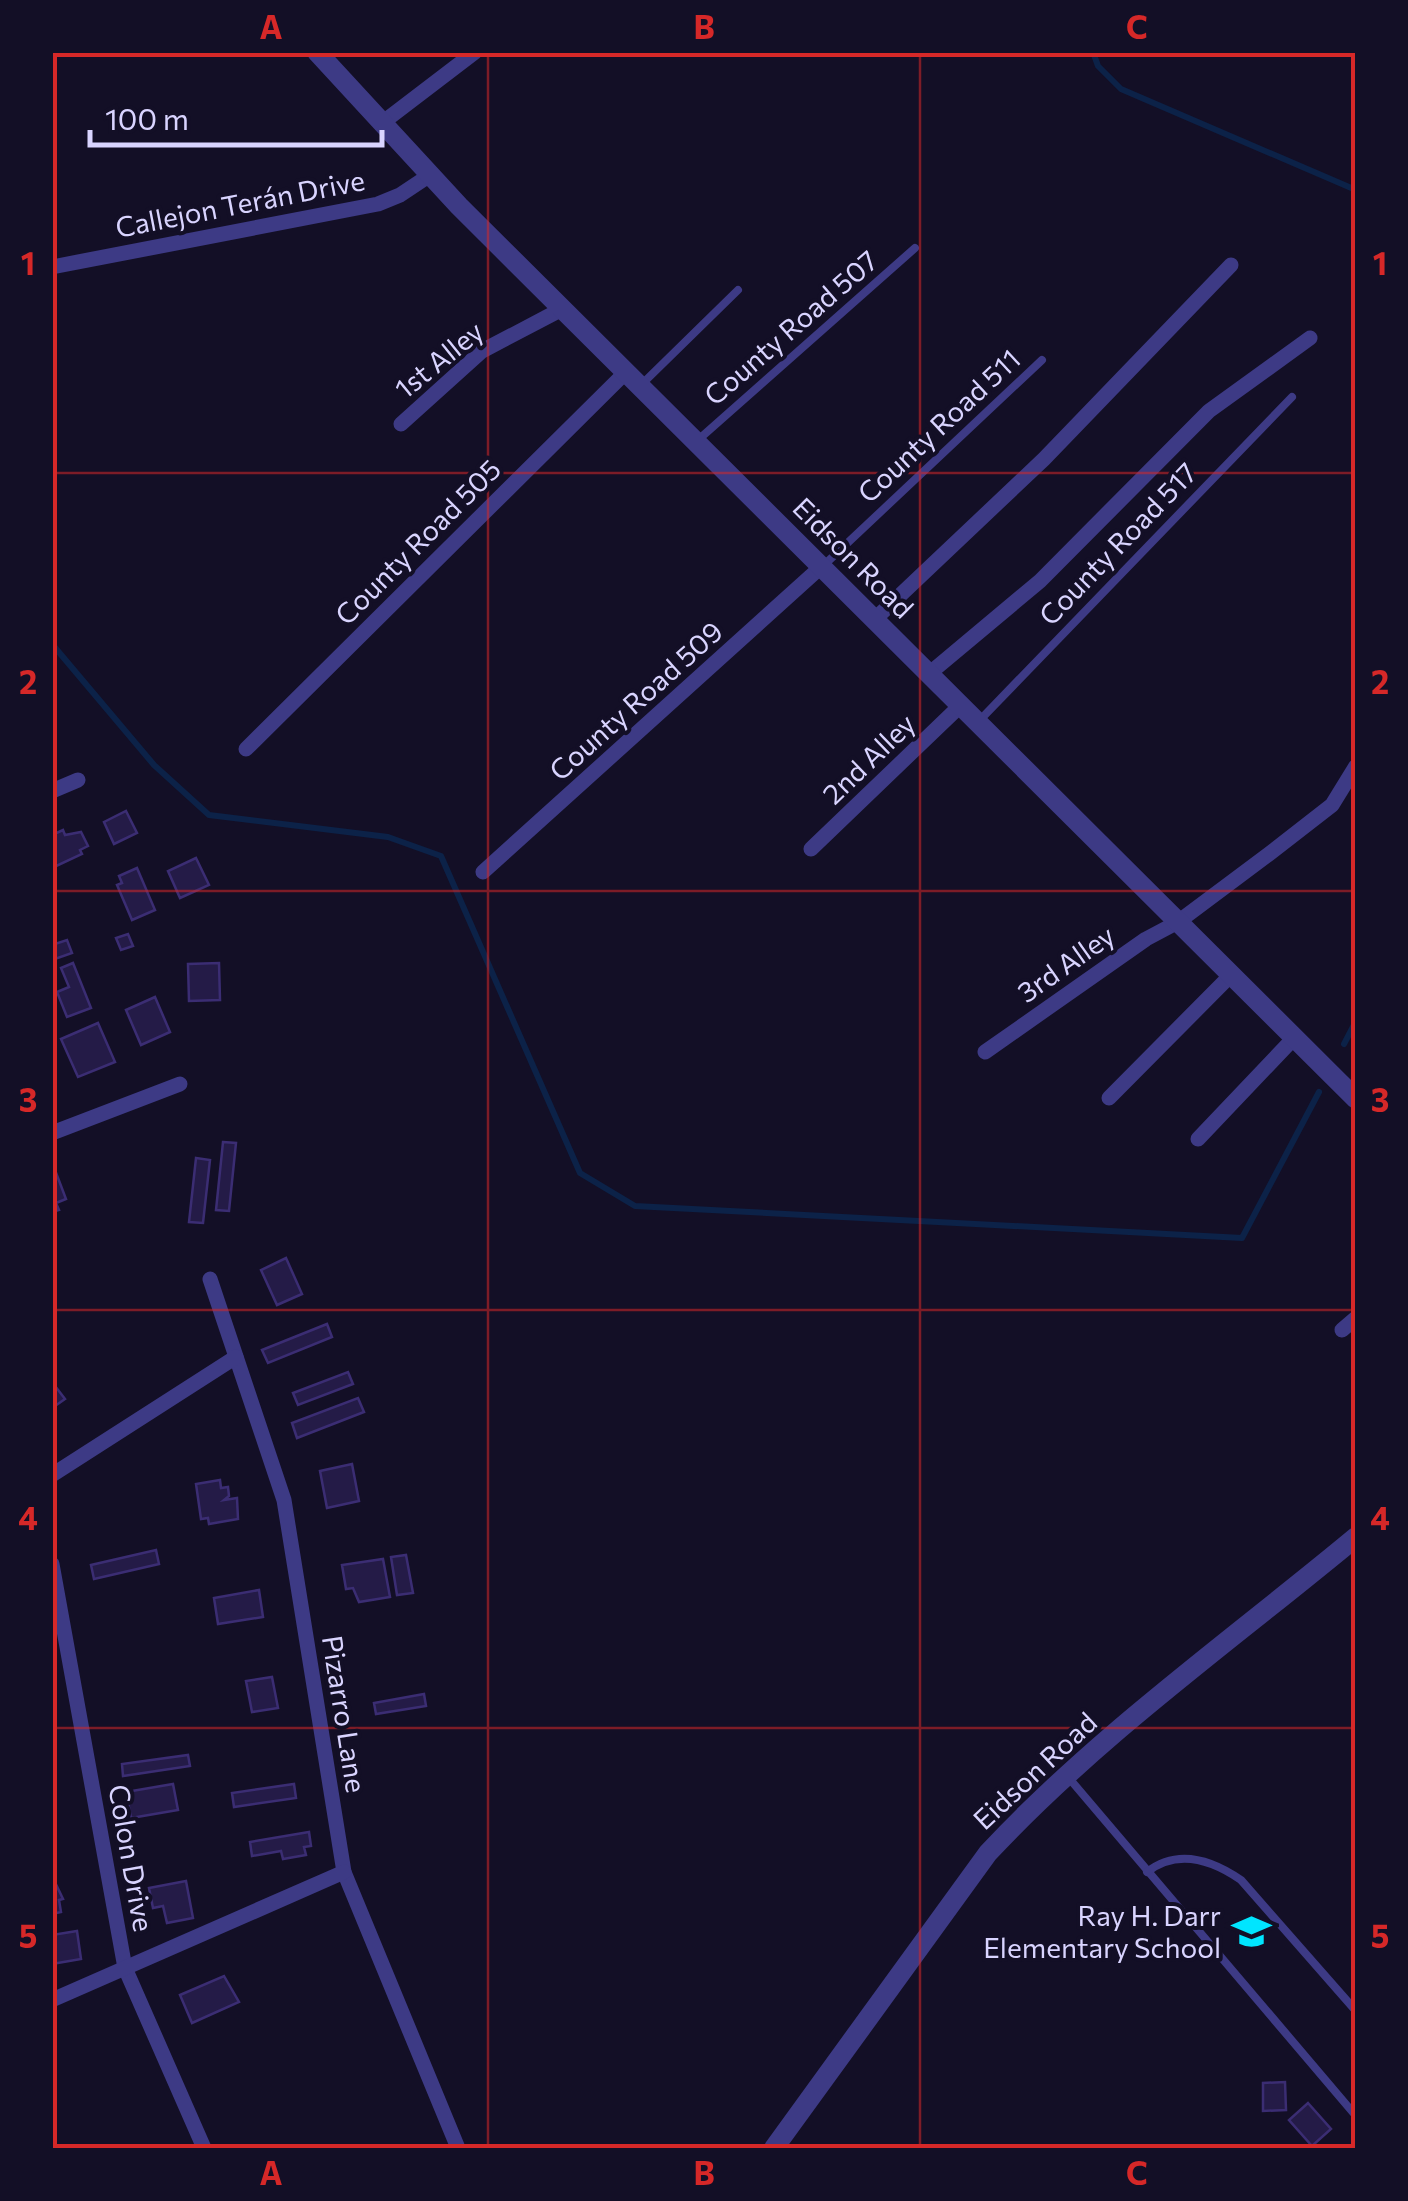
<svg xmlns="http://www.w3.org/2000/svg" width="1408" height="2201" font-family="Commissioner,sans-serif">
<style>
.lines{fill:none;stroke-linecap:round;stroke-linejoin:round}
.stream{stroke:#0c2248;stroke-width:6}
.building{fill:#241b47;stroke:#3b2d73;stroke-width:2.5}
.service{stroke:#3d3a85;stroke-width:8}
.minor{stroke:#3d3a85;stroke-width:15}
.tertiary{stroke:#3d3a85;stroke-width:20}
.grid{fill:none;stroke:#d62828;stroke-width:2.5;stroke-opacity:0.55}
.labels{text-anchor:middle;stroke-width:8;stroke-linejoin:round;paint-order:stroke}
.street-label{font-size:28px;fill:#d9d4ff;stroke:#130f26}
.poi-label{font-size:28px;fill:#d9d4ff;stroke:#130f26;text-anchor:end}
.neatline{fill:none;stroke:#d62828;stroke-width:4}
.grid-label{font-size:32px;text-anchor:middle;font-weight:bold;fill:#d62828}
</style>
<rect width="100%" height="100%" fill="#130f26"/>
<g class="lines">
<g class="stream">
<path d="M1093 52 1098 66 1121 89 1356 190"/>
<path d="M52 644 154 765 209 815 388 837 441 856 580 1173 635 1206 1242 1238 1319 1092"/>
<path d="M1344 1044 1356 1021"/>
</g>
</g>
<g class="building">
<path d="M126 811 137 833 114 844 104 822Z"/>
<path d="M63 830 65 835 81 832 88 846 80 850 82 854 52 868V835Z"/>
<path d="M196 858 209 885 180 898 168 871Z"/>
<path d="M137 868 155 910 132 920 117 885 122 883 119 876Z"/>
<path d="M128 934 133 946 121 950 116 938Z"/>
<path d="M52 938 55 944 67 940 72 953 52 960Z"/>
<path d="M73 963 91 1008 67 1017 57 992 69 987 61 968Z"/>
<path d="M219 963 220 1000 189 1001 188 964Z"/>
<path d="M155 997 170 1032 141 1045 126 1010Z"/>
<path d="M98 1023 115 1062 78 1077 61 1039Z"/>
<path d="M223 1142 236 1143 229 1211 216 1210Z"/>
<path d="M196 1158 210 1160 203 1223 189 1222Z"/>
<path d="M55 1170 66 1199 56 1203 59 1210 52 1212Z"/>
<path d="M286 1258 302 1294 277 1305 261 1270Z"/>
<path d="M327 1324 332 1337 268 1363 262 1350Z"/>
<path d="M348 1372 353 1384 298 1405 293 1393Z"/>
<path d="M52 1382 65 1399 52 1408Z"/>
<path d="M358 1398 364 1412 297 1438 292 1423Z"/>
<path d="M352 1464 359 1501 327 1508 320 1471Z"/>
<path d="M220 1480 221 1488 228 1487 229 1496 224 1500 237 1498 238 1519 209 1524 208 1518 201 1519 196 1484Z"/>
<path d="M156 1550 159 1564 94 1579 91 1565Z"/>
<path d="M406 1555 413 1593 397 1595 391 1557Z"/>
<path d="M383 1559 390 1597 359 1602 353 1588 346 1589 342 1565Z"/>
<path d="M259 1590 263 1617 218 1624 214 1598Z"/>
<path d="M272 1677 278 1708 252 1712 246 1681Z"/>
<path d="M424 1694 426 1706 376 1714 374 1703Z"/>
<path d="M188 1755 190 1766 123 1776 122 1764Z"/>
<path d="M173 1784 178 1810 131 1818 126 1792Z"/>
<path d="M294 1784 296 1798 234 1807 232 1793Z"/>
<path d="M309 1832 311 1846 304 1847 306 1855 283 1859 281 1851 252 1856 250 1842Z"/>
<path d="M52 1876 63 1899 59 1900 61 1912 52 1914Z"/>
<path d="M186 1881 193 1918 167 1923 163 1906 153 1908 149 1888Z"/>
<path d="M77 1931 81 1959 52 1964V1935Z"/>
<path d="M224 1976 239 2002 192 2023 180 1995Z"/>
<path d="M1285 2082 1286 2110 1263 2111V2083Z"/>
<path d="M1308 2103 1331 2129 1312 2146 1289 2120Z"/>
</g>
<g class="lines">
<g class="service">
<path d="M641 385 738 290"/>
<path d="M698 440 915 248"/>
<path d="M823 566 1042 360"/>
<path d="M979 721 1292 397"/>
<path d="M1068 1777 1356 2116"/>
<path d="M1147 1872C1178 1848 1212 1860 1241 1880L1356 2011"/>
</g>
<g class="minor">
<path d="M382 123 475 52"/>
<path d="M52 267 378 204 400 195 430 175"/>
<path d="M401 424 482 351 562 309"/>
<path d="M875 619 1044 459 1231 265"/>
<path d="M930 673 1040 581 1209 411 1310 338"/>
<path d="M246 749 626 372"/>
<path d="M52 791 78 780"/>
<path d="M811 849 961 705"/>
<path d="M483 872 822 566"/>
<path d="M985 1052 1146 939 1178 922 1269 854 1332 805 1356 766"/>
<path d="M1109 1098 1231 975"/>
<path d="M52 1133 180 1084"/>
<path d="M1198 1139 1294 1038"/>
<path d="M210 1279 284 1500 344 1872 458 2148"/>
<path d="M1342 1330 1356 1318"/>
<path d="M52 1475 236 1357"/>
<path d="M52 1564 125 1968 204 2148"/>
<path d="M52 2000 344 1872"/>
</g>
<g class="tertiary">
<path d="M317 52 459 206 1356 1099"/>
<path d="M774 2148 988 1853C1098 1735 1232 1640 1356 1537"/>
</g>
</g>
<path class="grid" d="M488 52V2148M920 52V2148M52 473H1356M52 891H1356M52 1310H1356M52 1728H1356"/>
<defs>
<symbol id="school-bare" viewBox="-9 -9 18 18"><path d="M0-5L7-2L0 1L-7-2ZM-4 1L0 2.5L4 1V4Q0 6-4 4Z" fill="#00e5ff" stroke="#130f26" stroke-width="2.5" paint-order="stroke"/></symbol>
</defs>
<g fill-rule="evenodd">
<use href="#school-bare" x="1224" y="1904" width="55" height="55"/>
</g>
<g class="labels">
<g class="street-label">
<text transform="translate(240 204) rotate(-11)" y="10">Callejon Terán Drive</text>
<text transform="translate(791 328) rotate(-41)" y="10">County Road 507</text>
<text transform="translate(439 360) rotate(-39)" y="10">1st Alley</text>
<text transform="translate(939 426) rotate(-43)" y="10">County Road 511</text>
<text transform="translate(418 542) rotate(-45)" y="10">County Road 505</text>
<text transform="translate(1118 544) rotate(-46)" y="10">County Road 517</text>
<text transform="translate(853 558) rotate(45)" y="10">Eidson Road</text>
<text transform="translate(636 701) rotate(-42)" y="10">County Road 509</text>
<text transform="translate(869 759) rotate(-44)" y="10">2nd Alley</text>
<text transform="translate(1066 964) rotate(-35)" y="10">3rd Alley</text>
<text transform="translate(344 1714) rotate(81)" y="10">Pizarro Lane</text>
<text transform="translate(1035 1771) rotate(-43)" y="10">Eidson Road</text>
<text transform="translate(131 1858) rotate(80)" y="10">Colon Drive</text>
</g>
<g class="poi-label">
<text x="1221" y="1926">Ray H. Darr<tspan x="1221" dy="32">Elementary School</tspan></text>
</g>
</g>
<rect width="1408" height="2201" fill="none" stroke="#130f26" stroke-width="110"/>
<path d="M90 130v15h292v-15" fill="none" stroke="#d9d4ff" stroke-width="5"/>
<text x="105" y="130" font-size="30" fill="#d9d4ff" stroke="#130f26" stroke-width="8" paint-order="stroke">100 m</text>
<rect x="55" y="55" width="1298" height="2091" class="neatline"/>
<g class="grid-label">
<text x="271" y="39">A</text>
<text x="704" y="39">B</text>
<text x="1137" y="39">C</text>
<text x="28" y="275">1</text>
<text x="1380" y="275">1</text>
<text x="28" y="694">2</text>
<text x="1380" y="694">2</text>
<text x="28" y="1112">3</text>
<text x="1380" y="1112">3</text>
<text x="28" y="1530">4</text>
<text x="1380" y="1530">4</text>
<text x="28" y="1948">5</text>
<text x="1380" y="1948">5</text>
<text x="271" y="2185">A</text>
<text x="704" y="2185">B</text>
<text x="1137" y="2185">C</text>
</g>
</svg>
